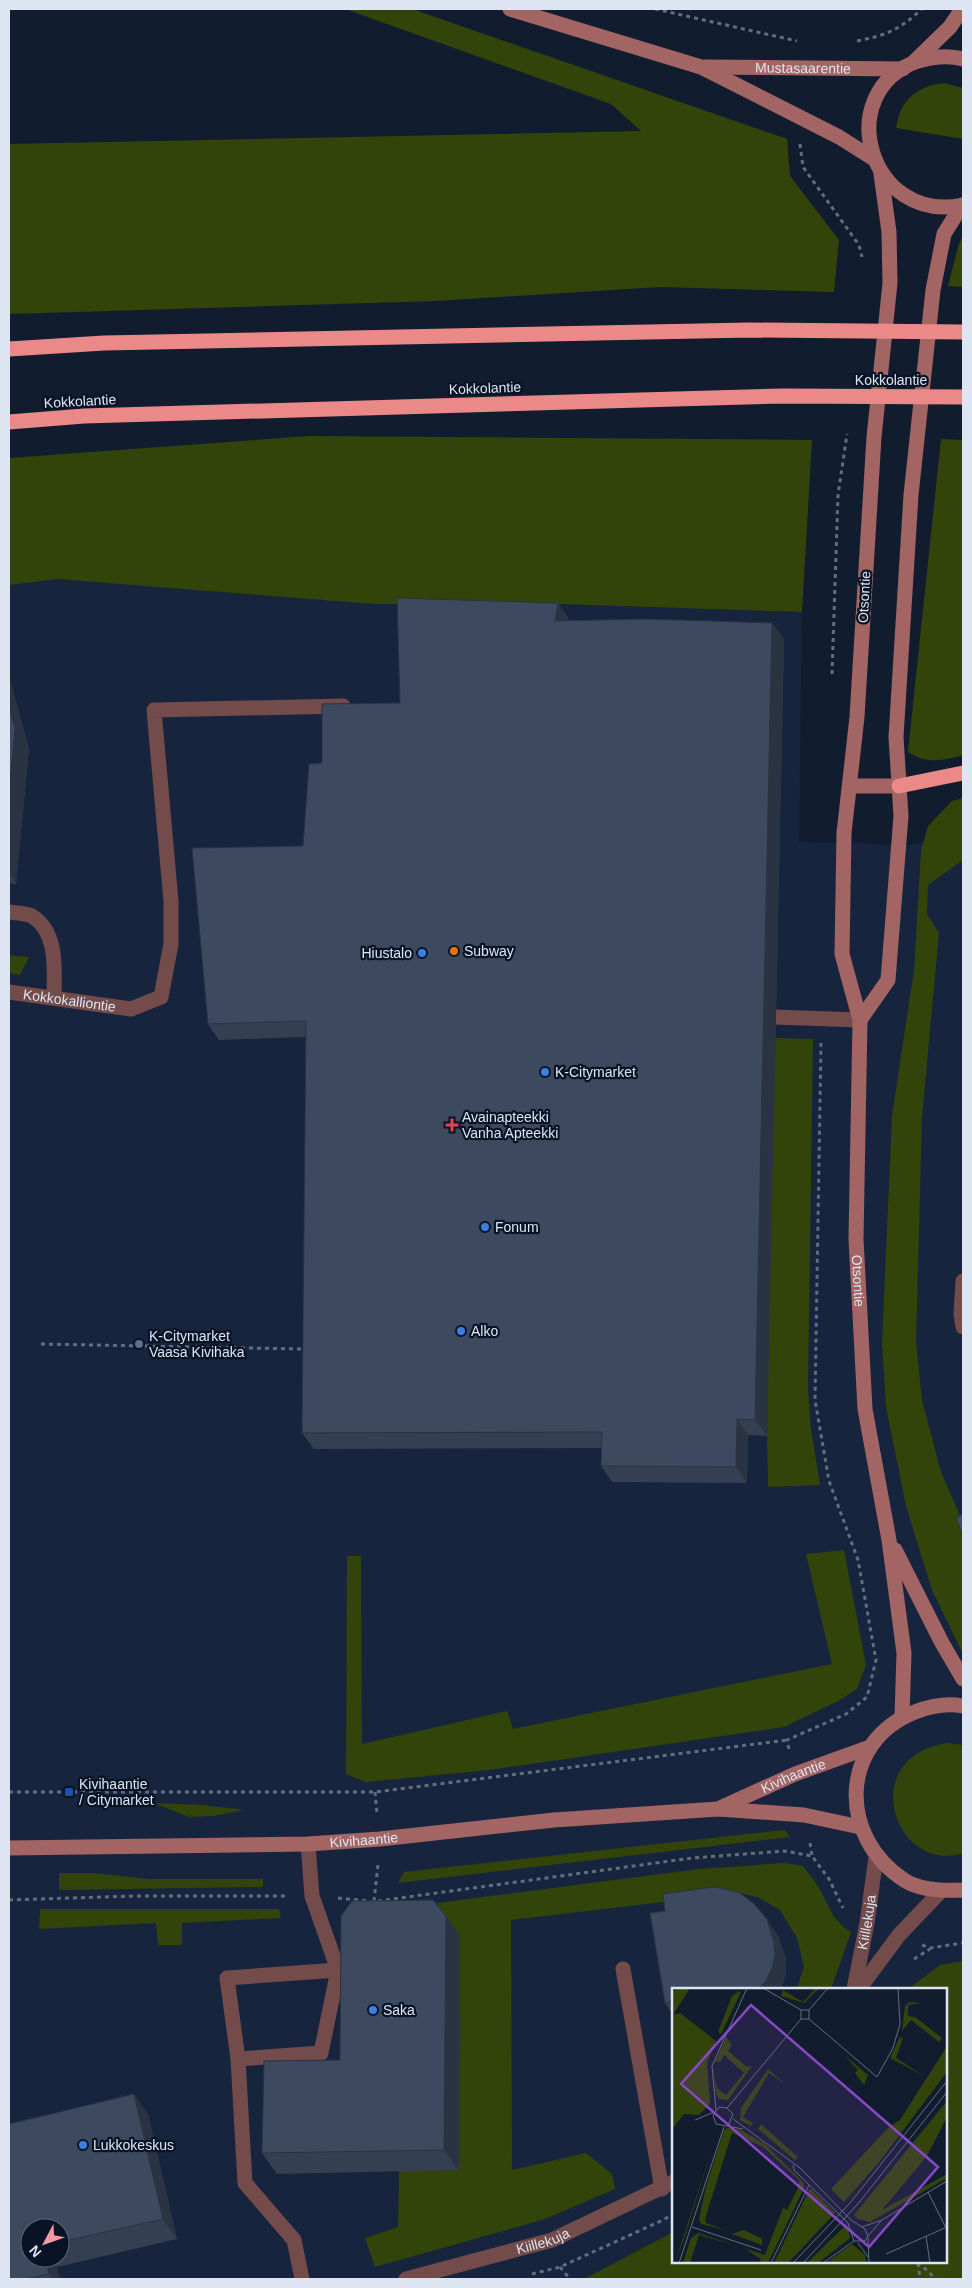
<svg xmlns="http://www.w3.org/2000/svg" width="972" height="2288" font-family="Helvetica,sans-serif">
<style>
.built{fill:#16253d;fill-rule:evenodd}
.green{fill:#32440a}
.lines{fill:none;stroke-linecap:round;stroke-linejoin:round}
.path{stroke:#636d7d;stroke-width:3;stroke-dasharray:4 4;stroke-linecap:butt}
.lane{stroke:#724b4a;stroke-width:15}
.street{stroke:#724b4a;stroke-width:15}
.secondary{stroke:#a36464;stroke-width:15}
.highway{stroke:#eb8989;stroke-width:15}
.wall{fill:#343f51;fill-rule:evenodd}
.shaded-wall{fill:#2a3342}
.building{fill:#3c495e;stroke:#2a3342}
.food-dot{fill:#e8710a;stroke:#081325;stroke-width:2}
.shop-dot{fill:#3f7fe0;stroke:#081325;stroke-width:2}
.health-dot{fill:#e0444e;stroke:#081325;stroke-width:2}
.service-dot{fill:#5c6f8a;stroke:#081325;stroke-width:2}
.transit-dot{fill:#1a4fb4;stroke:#081325;stroke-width:2}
.labels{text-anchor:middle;stroke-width:4.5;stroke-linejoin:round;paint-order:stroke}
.street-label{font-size:14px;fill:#dde5f2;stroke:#081325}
.poi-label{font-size:14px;fill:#dde5f2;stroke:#081325;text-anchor:start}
.inset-road{fill:none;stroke:#636d7d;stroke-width:1}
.view{fill:#8a48c7;fill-opacity:0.15;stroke:#8a48c7;stroke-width:2.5}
.inset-edge{fill:none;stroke:#dde5f2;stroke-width:2.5}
</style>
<rect width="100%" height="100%" fill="#111d2f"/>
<path class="built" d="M57 579 557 604 802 612 799 842 912 845 963 830V1961L940 1965 908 1989H673V2232L584 2279H9V585ZM30 2228H60V2258H30Z"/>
<g class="green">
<path d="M345 9H412L787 139 790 176 839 240 834 292 660 287 435 301 9 314V144L641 131 611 104Z"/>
<path d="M944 83 963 88V139L896 128C900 100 917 86 944 83Z"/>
<path d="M963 237V287L948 286 959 243Z"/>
<path d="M309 436 812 440 802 612 557 604H374L57 579 9 585V458Z"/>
<path d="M941 439 963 440V755C943 761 926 764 908 752Z"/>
<path d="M963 798V860L928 885 927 914 939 933 922 1117 916 1342 922 1400 941 1472 963 1523V1654L932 1590 906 1506 886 1407 882 1343 892 1116 914 970 921 851 928 826 952 801Z"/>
<path d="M9 955 29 957 20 975 9 973Z"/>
<path d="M774 1038 813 1039 808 1389 811 1429 820 1485 768 1487 767 1436Z"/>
<path d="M844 1550 866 1665 857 1689 838 1701 784 1727 489 1770 366 1782 346 1774 347 1556H361L362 1744 507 1711 513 1729 832 1664 806 1554Z"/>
<path d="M947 1743 963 1745V1853C896 1876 854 1758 947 1743Z"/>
<path d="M154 1803 203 1805 244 1810 214 1816 189 1817Z"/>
<path d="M785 1830 790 1837 398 1883 404 1872Z"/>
<path d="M785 1863 803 1866C807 1872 813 1878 817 1885 830 1905 829 1918 851 1932L831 1989H797L804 1966 797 1938 780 1910 757 1897 739 1893 511 1920 512 2170 586 2153 612 2174 615 2189 545 2219 375 2267 365 2238 398 2227 399 2171 422 1905 699 1869Z"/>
<path d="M59 1873H95L148 1879H263V1887L59 1890Z"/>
<path d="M40 1909H279L281 1918 182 1923V1945H158L156 1923 39 1929Z"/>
<path d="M963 1961V2279H584L673 2232V2262H946V1989H908L940 1965Z"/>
</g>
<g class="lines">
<g class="path">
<path d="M655 9 797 41"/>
<path d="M857 41C887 35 899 30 922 9"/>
<path d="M800 144 803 167 859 245 862 257"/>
<path d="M832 674 838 495 847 434"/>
<path d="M41 1344 302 1349"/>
<path d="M789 1749 787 1740 846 1714 867 1697 876 1660 858 1560 829 1481 815 1400 821 1043"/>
<path d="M9 1792H375L787 1740"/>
<path d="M375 1792 377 1814"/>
<path d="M810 1843 812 1856"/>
<path d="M338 1898 369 1901"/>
<path d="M9 1900 136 1896H287"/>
<path d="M374 1901 378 1865"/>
<path d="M378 1901 692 1858 785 1851 812 1856 829 1879 843 1908"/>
<path d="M922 1945 930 1948 963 1943"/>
<path d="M914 1959 930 1949"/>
<path d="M918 2262 936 2279"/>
<path d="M918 2263 920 2279"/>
<path d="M560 2267 570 2279"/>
<path d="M532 2274 560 2267 663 2220 673 2214"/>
</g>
<g class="lane">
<path d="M9 912C15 913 26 913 32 916 59 933 54 971 54 998"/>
<path id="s1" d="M9 992 131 1009 161 997 171 944V901L154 710 343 706"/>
<path d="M774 1017 860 1020"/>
<path d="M963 1281 961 1314 963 1327"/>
<path d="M623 1969 662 2189"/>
<path d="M238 2059 321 2053 338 1970 312 1896 308 1844"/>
<path d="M302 2279 294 2240 245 2183 238 2059 227 1978 338 1970"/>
</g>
<g class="street">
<path id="s2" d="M854 1989 867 1923 876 1857"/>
<path d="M859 1989 899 1935 941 1891"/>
<path id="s3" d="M406 2279 552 2240 673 2182"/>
</g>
<g class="secondary">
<path d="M510 9 701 67 839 137 874 159"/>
<path d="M963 59C949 55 932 57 918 61 830 92 870 225 963 205"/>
<path d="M915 61 950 27 962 9"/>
<path id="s4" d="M705 67 903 69"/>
<path id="s5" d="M881 174 889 232 890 283 874 437 857 717 844 833 842 954 860 1020 856 1239 865 1409 889 1540 904 1653 902 1717"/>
<path d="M850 786H899"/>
<path d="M860 1020 888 980 901 816 896 737 911 495 933 290 944 234 962 205"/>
<path d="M895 1550 942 1643 963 1679"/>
<path d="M963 1706C947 1703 930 1706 915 1712 839 1742 838 1837 904 1880 919 1890 945 1891 963 1890"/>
<path id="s6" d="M720 1808 795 1774 870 1747"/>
<path id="s7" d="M9 1848 308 1844 380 1839 554 1820 718 1809 804 1815 860 1827"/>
</g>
<g class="highway">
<path d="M9 349 104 343 750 330 963 332"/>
<path d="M9 422 84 416 783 396 963 397"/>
<path d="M899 786 963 773"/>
</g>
</g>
<g class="wall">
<path d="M558 603 569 619V620L772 623 784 639 767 1436 748 1435 747 1483 612 1482 601 1466V1448L314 1449 302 1433 306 1037 219 1040 208 1024 303 846 322 763 400 703Z"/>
<path d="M9 676 29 749 16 884 9 883Z"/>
<path d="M665 1911 778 1936 786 1959V1973L783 1984 673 1989V2015L665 2003Z"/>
<path d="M446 1916 460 1936 459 2170 277 2174 262 2153 340 2060Z"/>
<path d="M148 2114 177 2239 57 2267 60 2279H9ZM60 2228V2258H30Z"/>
</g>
<g class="shaded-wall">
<path d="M558 603 569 619 567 637 555 621Z"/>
<path d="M772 623 784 639 767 1436 755 1420Z"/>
<path d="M9 676 29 749 16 884 9 873Z"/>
<path d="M737 1419 748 1435 747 1483 736 1467Z"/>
<path d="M446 1916 460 1936 459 2170 444 2150Z"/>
<path d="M767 1919 778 1936 786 1959V1973L783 1984 781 1989H758Z"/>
<path d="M134 2094 148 2114 177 2239 163 2219Z"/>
<path d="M45 2258H51L57 2267 60 2279H53L49 2274Z"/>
</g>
<g class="building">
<path d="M397 598 558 603 555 621 645 619 772 623 755 1420 737 1419 736 1467 601 1466 602 1432 302 1433 306 1021 208 1024 192 848 303 846 309 764 322 763V704L400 703Z"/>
<path d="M9 706 15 729 9 792Z"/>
<path d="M963 1514V1535L956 1518Z"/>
<path d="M713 1887 725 1889 740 1893 753 1903 767 1919 774 1943 775 1956 772 1968 766 1981 758 1989H673V2001L665 2003 650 1913 665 1911 663 1894Z"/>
<path d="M433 1900 446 1916 444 2150 262 2153 264 2061 340 2060 341 1916 352 1901Z"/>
<path d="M134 2094 163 2219 60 2242V2228H30V2258H45L49 2274 25 2279H9V2124Z"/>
</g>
<circle class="food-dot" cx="454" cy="951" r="5"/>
<g class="shop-dot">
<circle cx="422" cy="953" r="5"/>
<circle cx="545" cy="1072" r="5"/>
<circle cx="485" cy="1227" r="5"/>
<circle cx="461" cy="1331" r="5"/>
<circle cx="373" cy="2010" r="5"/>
<circle cx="83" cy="2145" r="5"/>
</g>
<path class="health-dot" d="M449.5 1117.5h5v5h5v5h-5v5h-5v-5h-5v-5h5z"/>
<circle class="service-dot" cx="139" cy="1344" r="5"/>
<rect class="transit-dot" x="64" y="1787" width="10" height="10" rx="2.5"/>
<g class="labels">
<g class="street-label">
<text dy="5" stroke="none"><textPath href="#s4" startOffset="98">Mustasaarentie</textPath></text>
<text x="891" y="385">Kokkolantie</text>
<text transform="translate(485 388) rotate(-2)" y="5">Kokkolantie</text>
<text transform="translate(80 401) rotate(-3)" y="5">Kokkolantie</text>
<text transform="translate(864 597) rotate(-87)" y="5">Otsontie</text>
<text dy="5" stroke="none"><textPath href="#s1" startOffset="61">Kokkokalliontie</textPath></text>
<text dy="5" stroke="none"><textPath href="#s5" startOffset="1112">Otsontie</textPath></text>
<text dy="5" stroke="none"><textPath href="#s6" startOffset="80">Kivihaantie</textPath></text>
<text dy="5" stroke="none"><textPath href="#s7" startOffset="355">Kivihaantie</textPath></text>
<text dy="5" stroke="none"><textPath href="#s2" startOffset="68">Kiillekuja</textPath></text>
<text dy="5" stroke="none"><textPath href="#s3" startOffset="142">Kiillekuja</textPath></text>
</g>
<g class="poi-label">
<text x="464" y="956">Subway</text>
<text x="412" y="958" text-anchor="end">Hiustalo</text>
<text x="555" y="1077">K-Citymarket</text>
<text x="462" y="1122">Avainapteekki<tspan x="462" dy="16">Vanha Apteekki</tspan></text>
<text x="495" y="1232">Fonum</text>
<text x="471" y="1336">Alko</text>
<text x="149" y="1341">K-Citymarket<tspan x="149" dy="16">Vaasa Kivihaka</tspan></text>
<text x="79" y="1789">Kivihaantie<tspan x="79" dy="16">/ Citymarket</tspan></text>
<text x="383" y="2015">Saka</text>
<text x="93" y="2150">Lukkokeskus</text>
</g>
</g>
<g transform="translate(672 1988)">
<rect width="275" height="275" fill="#111d2f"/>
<path d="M5 0H18L1 27 8 25 44 53 35 75 38 116 27 127 12 126 0 141V5ZM144 0H147L132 15 109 8 111 2 131 14ZM67 3 69 4 49 46 46 44 60 8ZM237 14 250 15 236 17V28L243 29 270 50 267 54 239 32 230 43 233 18ZM54 49 60 57 56 63 75 79 80 78 56 112 47 111 44 106 42 85 45 100 54 107 72 85 52 67 48 74H43ZM228 49 231 50 224 70 252 88 218 70ZM275 58V84L208 173 172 214 159 201 217 139 228 132ZM172 67 196 87 192 97 183 85 186 82ZM96 81 114 97 97 85 71 129 81 135 79 138 68 132 69 120ZM275 113V129L255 168 210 222 275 186V190L198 234 186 231 182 227ZM89 136 126 169 123 172 86 141ZM56 140 69 142 93 156 131 194 132 200 96 275H87L89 271 72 260 27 247 18 275H11L19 250 26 245 93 267 111 220 115 222 127 198V192L91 159 60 145 33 231 34 235 54 242 29 236 27 231 34 199 52 142ZM43 151 12 251 3 275ZM138 200 163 225 116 275H102ZM175 236 178 250 146 275H135ZM72 242 90 251V257L60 246ZM180 256 193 267 194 275H154Z" fill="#32440a"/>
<path class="inset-road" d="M91 0 129 22M137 22 156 0M129 31H137V22M129 31V22H137M137 31 205 89 221 60 228 36 226 0M55 120 129 31M44 122 40 78 75 0M61 131 128 180 179 232 193 241 196 248 193 253H182L176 235 122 182 121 177M23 132 42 124M56 138 61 126 55 120 47 119 41 127 44 136 71 141M256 204 274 240M20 239 89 262M190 239 210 232 275 193M196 248 209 233M254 248 258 275M196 249 197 275M186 255 196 269M214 266 275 239M7 275 52 139M99 275 137 197M121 275 178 215 275 93M131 275 185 217 275 104M151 275 182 253"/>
<path class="view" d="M79 17 266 179 197 259 9 96Z"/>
<rect width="275" height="275" class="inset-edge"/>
</g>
<rect width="972" height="2288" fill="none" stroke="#dde5f2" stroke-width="20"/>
<g transform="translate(45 2243) rotate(229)"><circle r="24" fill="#081325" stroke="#5d6777"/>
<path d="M0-4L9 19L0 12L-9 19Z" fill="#f49aa0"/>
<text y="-8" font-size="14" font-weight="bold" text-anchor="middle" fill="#dde5f2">N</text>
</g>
</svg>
